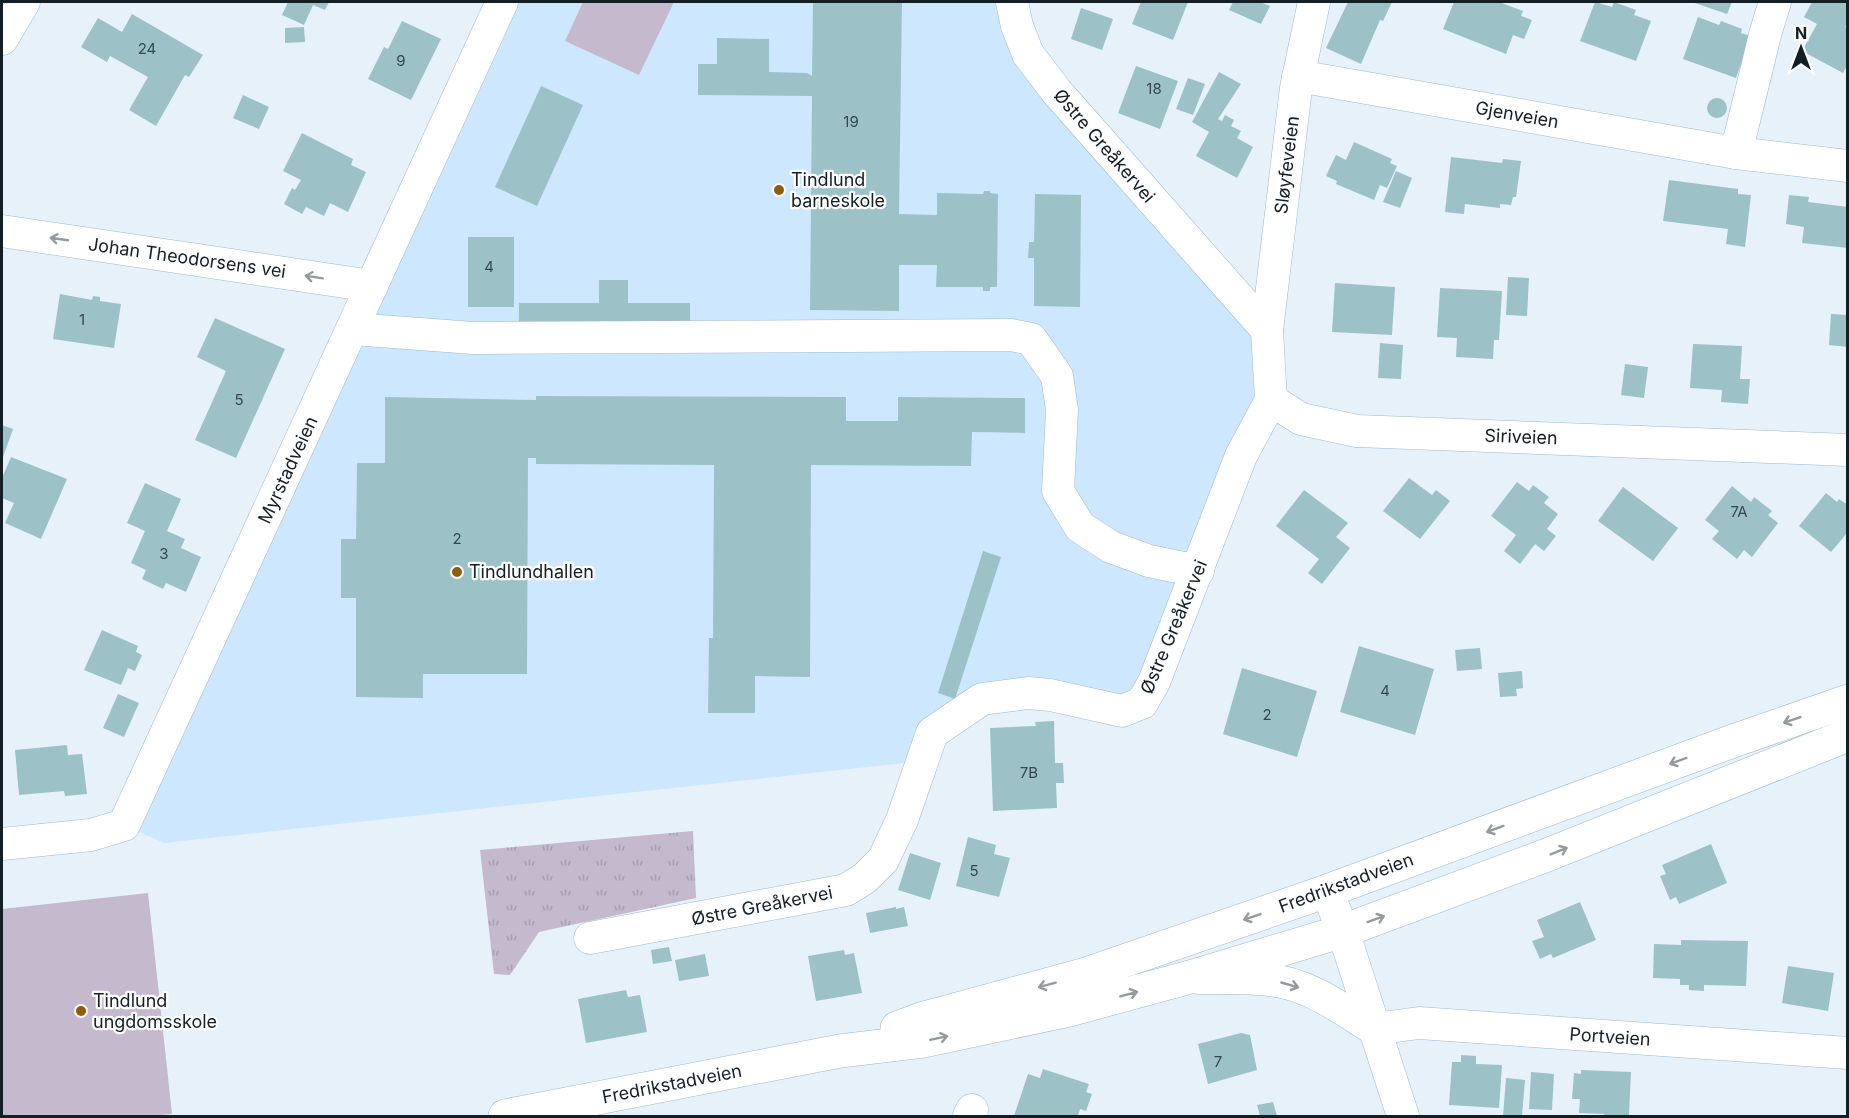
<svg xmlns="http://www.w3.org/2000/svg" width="1849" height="1118" font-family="Inter,sans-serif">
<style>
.built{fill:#cde8fe}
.park{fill:url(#park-tufts)}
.garden{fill:#c4b9cd}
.building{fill:#9cc2c8}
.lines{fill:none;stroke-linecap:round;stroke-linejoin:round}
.minor-casing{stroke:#9fb9ce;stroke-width:33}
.major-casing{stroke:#9fb9ce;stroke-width:34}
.minor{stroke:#fff;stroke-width:32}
.major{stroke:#fff;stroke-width:33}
.oneway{stroke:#959a9d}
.poi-dot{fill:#8f5d0b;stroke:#fdfdfd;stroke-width:2}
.labels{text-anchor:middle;stroke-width:4.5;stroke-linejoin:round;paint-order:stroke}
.number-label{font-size:15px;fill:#36474e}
.street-label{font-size:18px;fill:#141e25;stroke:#fdfdfd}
.poi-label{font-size:18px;fill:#141e25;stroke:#fdfdfd;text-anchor:start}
</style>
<defs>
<pattern id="park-tufts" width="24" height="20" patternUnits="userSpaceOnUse" patternTransform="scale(1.5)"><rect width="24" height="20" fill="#c4b9cd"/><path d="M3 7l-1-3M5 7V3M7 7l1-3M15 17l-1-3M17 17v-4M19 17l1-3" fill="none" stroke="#a89fb0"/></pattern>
</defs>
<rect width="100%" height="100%" fill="#e7f1fa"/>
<path class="built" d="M502 2H1012L1017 26 1267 330 1271 400 1142 703 982 699 923 761 164 843 124 825Z"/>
<path class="park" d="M693 831 696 898 539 932 510 975 494 974 480 850Z"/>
<g class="garden">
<path d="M583 2H674L639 75 565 41Z"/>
<path d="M148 893 172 1114 149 1116H2V909Z"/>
</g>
<g class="building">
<path d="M288 2H329L325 10 313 5 304 25 282 15Z"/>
<path d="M813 2H902L899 214 937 215V193L983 194 984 191H990V193L998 194 997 287H990V291H983V287H936L937 265H899V311L810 310 812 96 698 95V64H717V38L769 39V72L807 73 812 76Z"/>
<path d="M1141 2H1188L1173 40 1132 24Z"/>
<path d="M1233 2H1260L1270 6 1261 24 1229 10Z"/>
<path d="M1348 2H1392L1383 21 1380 20 1361 64 1326 48Z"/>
<path d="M1454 2H1499L1523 11 1521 16 1532 20 1524 39 1513 35 1506 54 1443 29Z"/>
<path d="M1595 2 1612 7 1614 2 1636 10 1634 15 1651 21 1636 61 1580 41Z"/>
<path d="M1692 2H1732L1727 14Z"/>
<path d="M1812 2H1843L1848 4V22L1845 27 1848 28V64L1843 73 1802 51 1817 24 1804 17Z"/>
<path d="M1081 8 1113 19 1102 50 1071 39Z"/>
<path d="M132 14 203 55 189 77 185 75 156 126 129 110 148 77 110 56 107 62 81 47 98 18 122 32Z"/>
<path d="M1698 17 1719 25 1721 21 1742 29 1741 33 1751 36 1736 78 1683 59Z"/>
<path d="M402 21 441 39 411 100 368 79 384 47 388 49Z"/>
<path d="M304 27 305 42 285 43V28Z"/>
<path d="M1136 66 1178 81 1160 129 1118 113Z"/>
<path d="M1219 72 1241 84 1218 119 1222 121 1225 115 1234 120 1231 126 1241 131 1237 138 1253 147 1237 178 1196 156 1209 132 1192 122Z"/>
<path d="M1188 78 1205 84 1193 115 1176 109Z"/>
<path d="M541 86 583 105 537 206 495 187Z"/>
<path d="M243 95 269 107 259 129 233 118Z"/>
<circle cx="1717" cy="108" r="10"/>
<path d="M302 133 353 159 351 165 366 172 348 212 330 203 324 216 306 207 302 214 284 204 292 188 295 190 301 180 283 171Z"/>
<path d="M1354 142 1392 159 1390 163 1397 166 1387 188 1380 185 1374 200 1336 184 1337 181 1326 176 1336 155 1346 160Z"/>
<path d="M1451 157 1502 163 1503 159 1521 161 1516 197H1513L1511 205 1500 204V208L1465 204 1464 214 1445 212Z"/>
<path d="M1396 171 1412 178 1400 208 1383 202Z"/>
<path d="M1669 180 1738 189V194L1751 195 1745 247 1726 244 1728 229 1663 221Z"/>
<path d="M1035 194 1081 195 1080 307 1034 306V258H1028L1029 242H1034Z"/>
<path d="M1789 195 1809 197 1808 202 1848 207V248L1802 243 1804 227 1786 224Z"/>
<rect x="468" y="237" width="46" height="70"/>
<path d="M1508 277 1529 278 1527 316 1506 315Z"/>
<path d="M599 280H628V303H690V322L519 321V303H599Z"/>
<path d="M1335 283 1395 287 1392 335 1332 332Z"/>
<path d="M1440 288 1502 291 1499 340H1494L1493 359 1456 357 1457 338 1437 337Z"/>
<path d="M60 294 92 300 93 296 100 297V301L121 304 114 348 53 339Z"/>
<path d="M1831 314 1848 315V347L1829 345Z"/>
<path d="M215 318 285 349 236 458 195 440 226 371 197 357Z"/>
<path d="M1380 343 1403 345 1401 379 1378 378Z"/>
<path d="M1693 344 1742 346 1740 379H1750L1748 404 1721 402 1722 390 1690 388Z"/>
<path d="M1625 364 1648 367 1644 398 1621 395Z"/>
<path d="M536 396 846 397V421H898V397L1025 398V433L972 432 971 466 811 465 810 677 755 676V713H708L709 638H713L714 465 536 464V458H528L527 674H423V698L356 697V598H341V539H356L357 463H385V397L536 400Z"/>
<path d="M2 425 13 429 2 460Z"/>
<path d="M11 457 67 479 41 539 5 523 14 503 2 498V478Z"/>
<path d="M1409 478 1432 495 1436 490 1450 501 1420 539 1383 511Z"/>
<path d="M1517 482 1529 491 1533 485 1549 497 1544 503 1558 514 1547 529 1556 536 1544 551 1535 544 1520 564 1504 551 1516 535 1491 516Z"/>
<path d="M145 483 181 499 167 531 185 539 181 548 201 557 186 592 166 583 163 589 142 579 146 570 131 563 145 531 127 523Z"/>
<path d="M1732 486 1751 502 1754 497 1772 511 1768 515 1778 523 1752 557 1744 550 1737 559 1712 539 1719 531 1705 520Z"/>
<path d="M1623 487 1678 528 1653 561 1598 521Z"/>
<path d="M1304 490 1348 523 1336 537 1350 548 1322 584 1308 573 1319 559 1276 526Z"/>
<path d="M1826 493 1837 502 1839 499 1848 505 1846 510 1848 511V532L1831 552 1799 526Z"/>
<path d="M983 551 1001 557 955 699 938 693Z"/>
<path d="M102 630 138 646 136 652 142 655 135 671 128 668 121 685 84 670Z"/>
<path d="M1359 646 1434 669 1415 735 1340 712Z"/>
<path d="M1480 648 1482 669 1457 671 1455 650Z"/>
<path d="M1242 668 1317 691 1297 757 1223 734Z"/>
<path d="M1522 671 1523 688 1516 689 1517 696 1500 697 1498 673Z"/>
<path d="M118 694 139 703 124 737 103 728Z"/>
<path d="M1054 721 1055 763H1063L1064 783H1056L1057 808 993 811 990 728 1036 726 1035 722Z"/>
<path d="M67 745 68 755 82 754 87 794 65 796 64 791 19 795 15 750Z"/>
<path d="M968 837 996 845 994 854 1010 858 999 897 956 886Z"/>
<path d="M1711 844 1727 883 1679 904 1676 897 1670 900 1660 876 1666 874 1662 865Z"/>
<path d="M910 853 941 863 930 900 898 890Z"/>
<path d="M1580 902 1596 940 1553 958 1551 954 1540 959 1532 941 1544 937 1537 920Z"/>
<path d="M896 907V909L904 907 908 926 870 933 866 913Z"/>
<path d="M1681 940 1748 941 1746 986 1704 985V991L1689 990V985H1680V979L1653 978 1654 944 1681 945Z"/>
<path d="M669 947 672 961 653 964 651 950Z"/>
<path d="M844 950 845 955 854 953 862 993 816 1001 808 956Z"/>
<path d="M705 954 709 976 679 981 675 960Z"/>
<path d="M1788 966 1834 973 1828 1011 1782 1003Z"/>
<path d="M626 990 628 997 640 995 647 1032 586 1043 578 999Z"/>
<path d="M1241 1033 1250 1035 1257 1070 1208 1084 1198 1044Z"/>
<path d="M1461 1055 1476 1056V1064L1502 1065 1499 1108 1449 1105 1452 1062H1461Z"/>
<path d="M1043 1069 1089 1084 1086 1092 1092 1094 1086 1111 1080 1109 1078 1116H1014L1028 1074 1040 1078Z"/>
<path d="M1581 1070 1631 1072 1629 1115 1604 1116V1114L1579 1113 1580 1099H1572L1574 1073 1581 1074Z"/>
<path d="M1531 1072 1554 1074 1552 1110 1529 1109Z"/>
<path d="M1506 1078 1525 1080 1522 1116H1503Z"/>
<path d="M1273 1102 1277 1116H1260L1257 1105Z"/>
</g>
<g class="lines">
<defs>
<g id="minor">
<path d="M1012 2 1017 26 1028 54 1057 92 1267 330"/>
<path d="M1314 2 1296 88 1267 330 1271 400 1301 419 1357 431 1848 450"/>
<path d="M2 39 24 2"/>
<path d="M1298 76 1736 153 1848 166"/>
<path d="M1736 153 1766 31 1775 2"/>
<path d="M2 231 372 286"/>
<path d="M353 329 473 338 1011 335 1031 339 1057 376 1062 410 1058 491 1080 527 1111 547 1149 561 1198 571"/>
<path d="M2 844 91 835 124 825 502 2"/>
<path d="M1327 891 1343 931 1403 1116"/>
<path d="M590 938 846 890 865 878 883 860 902 820 932 733 982 699 1028 693 1050 695 1122 711 1142 703 1154 682 1241 456 1271 400"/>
<path d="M1199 978C1223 978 1246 977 1269 980 1308 983 1342 1009 1374 1029L1419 1023 1848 1053"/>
<path d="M969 1116 972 1110"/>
</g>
<g id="major">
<path d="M897 1028 921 1019 1083 975 1327 891 1733 741 1848 701"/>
<path d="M505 1116 840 1051 923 1041 1069 1010 1190 977 1343 931 1547 855 1848 735"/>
</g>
</defs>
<use href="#minor" class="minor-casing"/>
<use href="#major" class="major-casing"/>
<use href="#minor" class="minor"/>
<use href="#major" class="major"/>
</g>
<defs><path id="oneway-shaft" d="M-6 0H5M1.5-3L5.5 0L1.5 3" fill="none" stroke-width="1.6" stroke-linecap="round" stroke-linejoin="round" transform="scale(1.5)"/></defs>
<g class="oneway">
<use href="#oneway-shaft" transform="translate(59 239) rotate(-172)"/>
<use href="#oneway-shaft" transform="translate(314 277) rotate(-171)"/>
<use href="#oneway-shaft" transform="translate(1792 720) rotate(161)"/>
<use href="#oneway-shaft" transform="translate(1678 761) rotate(160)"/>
<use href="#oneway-shaft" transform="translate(1495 829) rotate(160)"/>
<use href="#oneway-shaft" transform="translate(1559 851) rotate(-22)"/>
<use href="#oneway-shaft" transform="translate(1252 917) rotate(161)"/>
<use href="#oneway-shaft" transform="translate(1376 919) rotate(-20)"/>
<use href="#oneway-shaft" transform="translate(1047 985) rotate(165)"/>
<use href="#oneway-shaft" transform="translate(1290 985) rotate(16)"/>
<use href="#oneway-shaft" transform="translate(1129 994) rotate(-15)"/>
<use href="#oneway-shaft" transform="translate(939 1038) rotate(-12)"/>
</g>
<g class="poi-dot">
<circle cx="779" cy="190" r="6"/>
<circle cx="457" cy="572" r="6"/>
<circle cx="81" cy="1011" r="6"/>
</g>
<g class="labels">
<g class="number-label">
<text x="147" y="54">24</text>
<text x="401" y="66">9</text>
<text x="1154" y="94">18</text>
<text x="851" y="127">19</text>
<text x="489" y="272">4</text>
<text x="82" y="325">1</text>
<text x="239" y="405">5</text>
<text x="1739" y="517">7A</text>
<text x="457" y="544">2</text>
<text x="164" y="559">3</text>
<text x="1385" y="696">4</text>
<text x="1267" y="720">2</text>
<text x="1029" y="778">7B</text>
<text x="974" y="876">5</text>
<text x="1218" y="1067">7</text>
</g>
<g class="street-label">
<text transform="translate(1517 115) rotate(10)" y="6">Gjenveien</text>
<text transform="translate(1104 146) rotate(49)" y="6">Østre Greåkervei</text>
<text transform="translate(1287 165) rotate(-83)" y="6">Sløyfeveien</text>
<text transform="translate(187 258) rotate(8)" y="6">Johan Theodorsens vei</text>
<text transform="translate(1521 437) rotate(2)" y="6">Siriveien</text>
<text transform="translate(288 470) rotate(-65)" y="6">Myrstadveien</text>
<text transform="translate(1174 627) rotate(-67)" y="6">Østre Greåkervei</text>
<text transform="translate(1346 883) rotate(-20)" y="6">Fredrikstadveien</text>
<text transform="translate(762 906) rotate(-11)" y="6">Østre Greåkervei</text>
<text transform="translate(1610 1037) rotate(4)" y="6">Portveien</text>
<text transform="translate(672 1084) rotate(-11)" y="6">Fredrikstadveien</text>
</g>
<g class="poi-label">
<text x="791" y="186">Tindlund<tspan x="791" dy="21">barneskole</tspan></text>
<text x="469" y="578">Tindlundhallen</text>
<text x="93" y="1007">Tindlund<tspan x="93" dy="21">ungdomsskole</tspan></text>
</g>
</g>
<rect width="1849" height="1118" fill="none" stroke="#141e25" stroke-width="6"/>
<g transform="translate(1801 48)" stroke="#fdfdfd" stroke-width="4.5" paint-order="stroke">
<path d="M0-4.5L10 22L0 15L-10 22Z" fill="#141e25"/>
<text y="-9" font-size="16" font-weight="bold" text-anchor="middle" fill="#141e25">N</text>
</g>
</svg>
